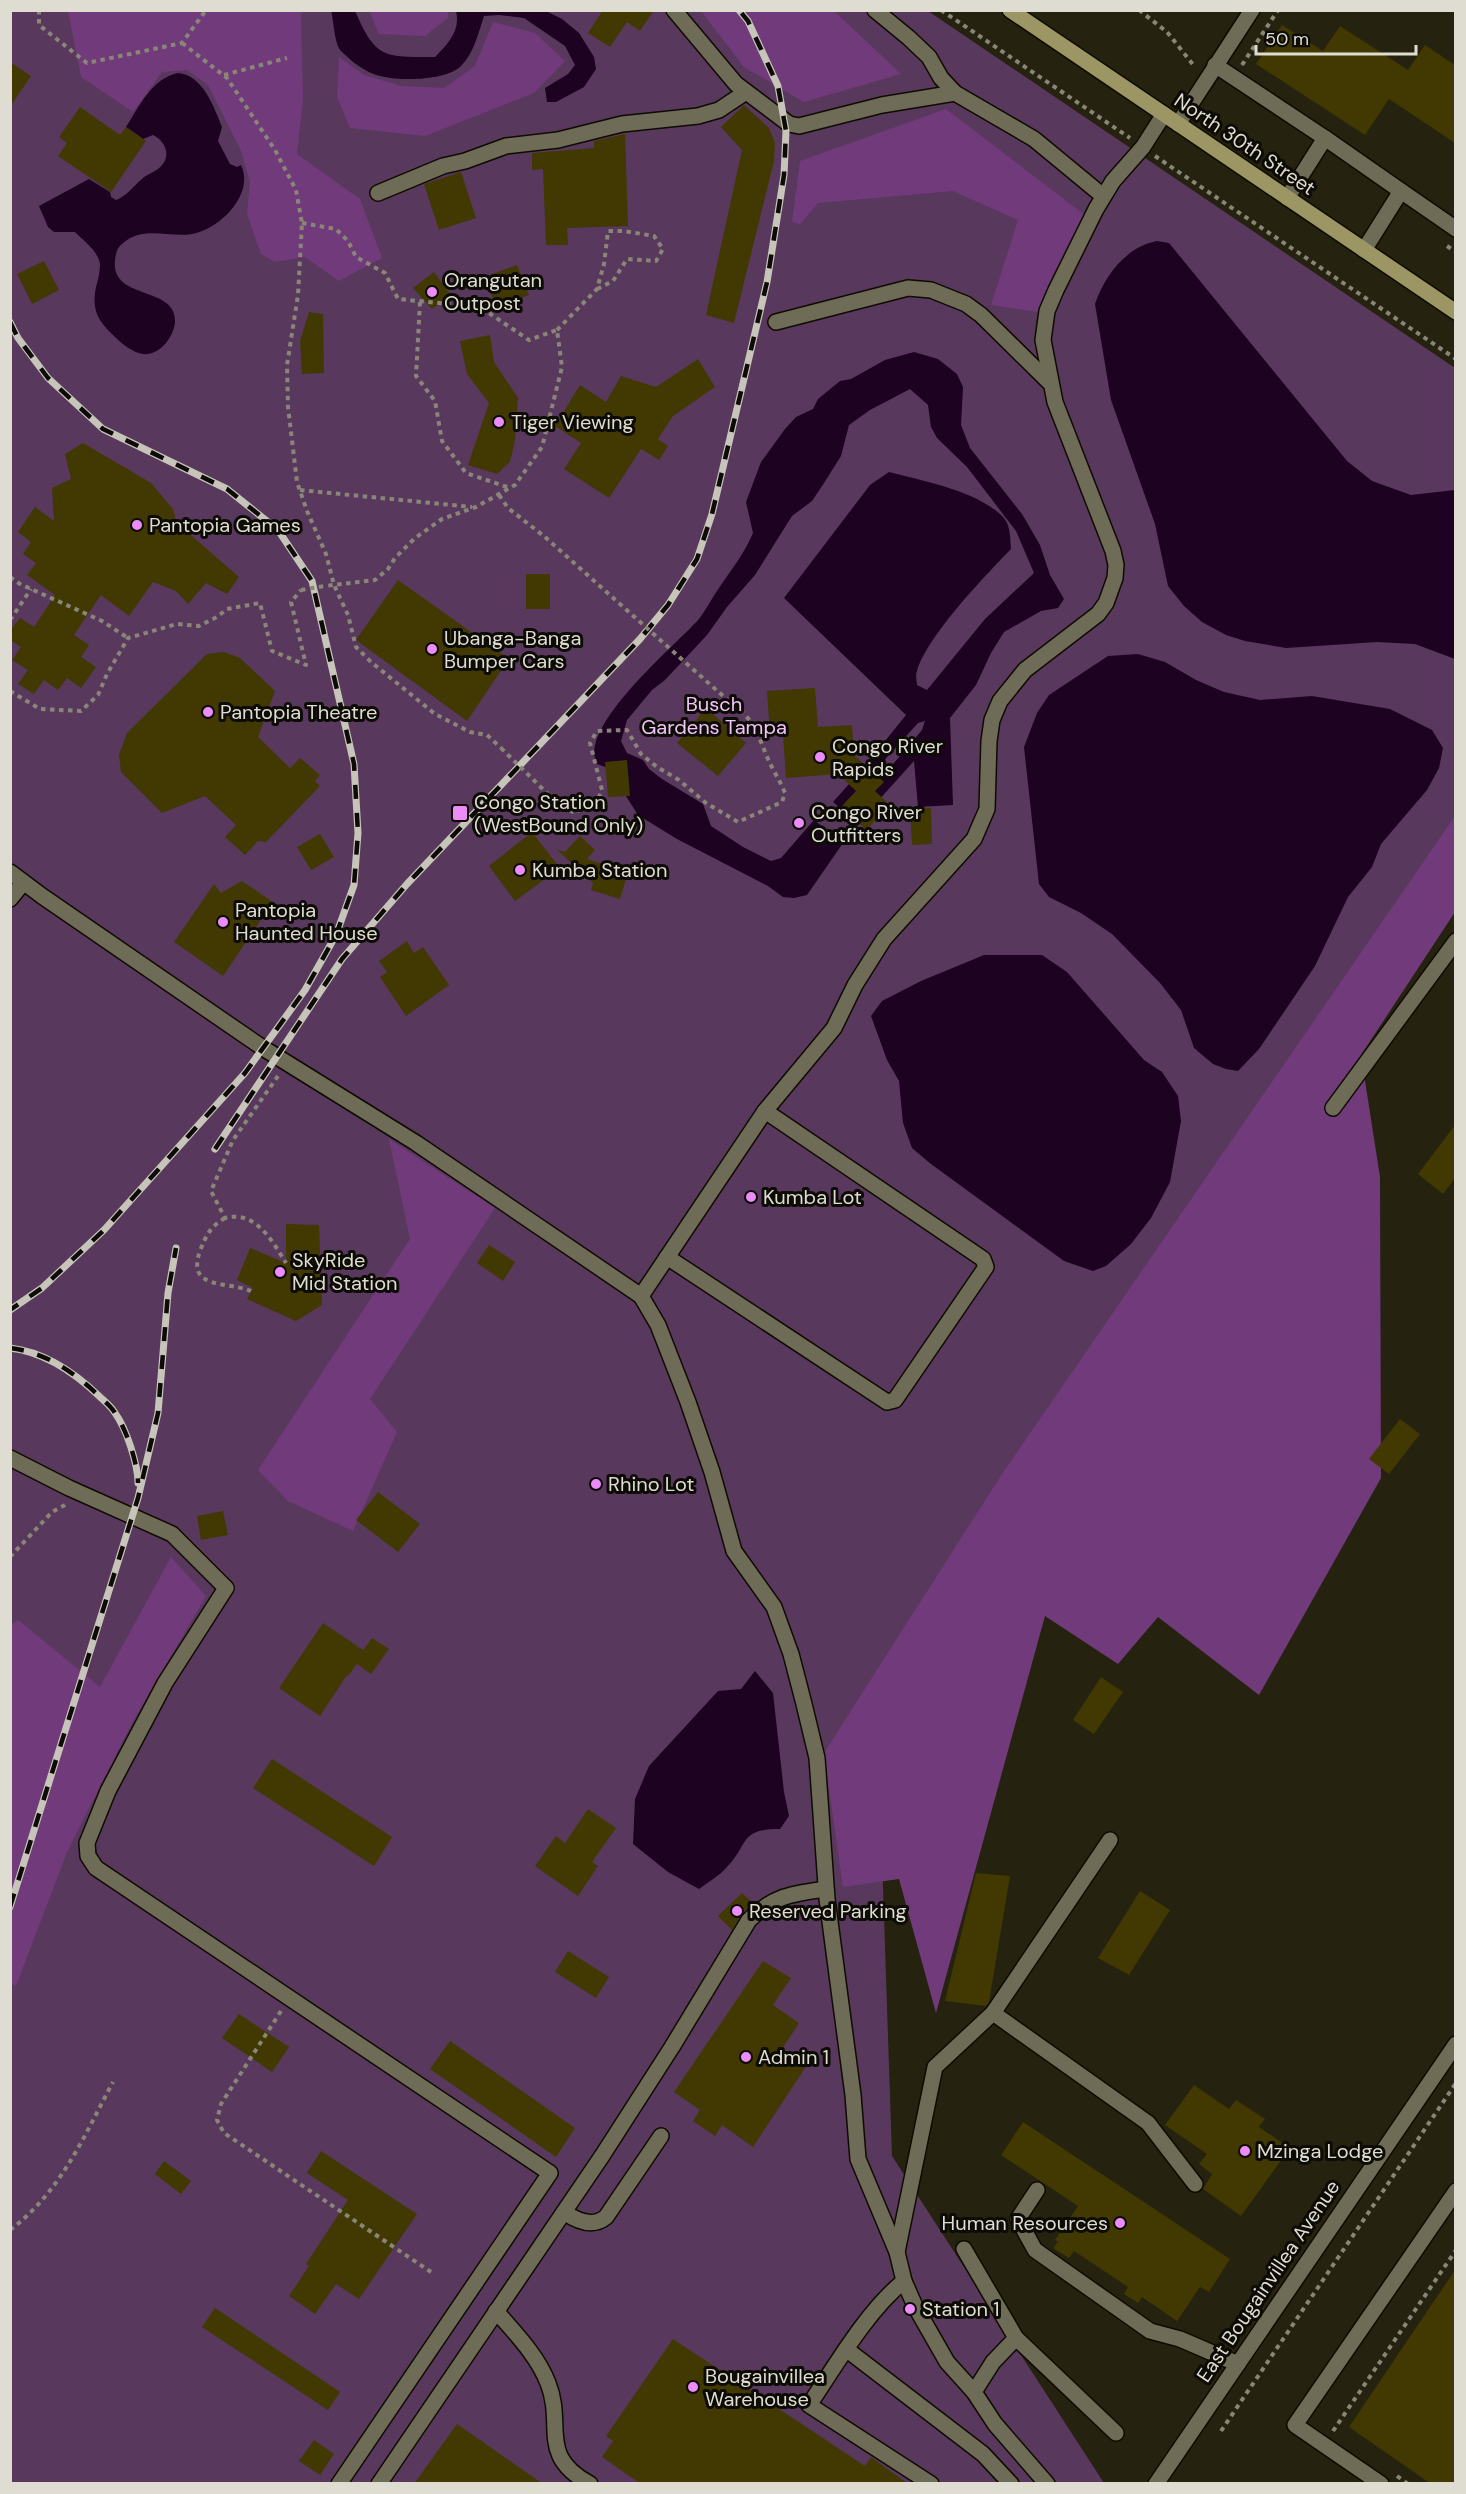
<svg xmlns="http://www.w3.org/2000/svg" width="1466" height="2494" font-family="'DM Sans',sans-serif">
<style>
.green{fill:#59385e}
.forest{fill:#713a7a}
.water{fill:#1d0221;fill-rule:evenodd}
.building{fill:#413901}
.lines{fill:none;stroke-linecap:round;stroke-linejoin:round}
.minor-casing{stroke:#0e0b00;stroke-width:18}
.major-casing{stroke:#0e0b00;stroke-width:18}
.path{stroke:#898678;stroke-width:4;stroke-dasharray:4.5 4.5;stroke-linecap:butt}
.minor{stroke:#6e6c57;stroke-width:15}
.major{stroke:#9c9564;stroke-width:15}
.rail-casing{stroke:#c7c5b9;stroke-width:7}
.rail{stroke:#0d0b05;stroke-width:4.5;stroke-dasharray:14;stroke-linecap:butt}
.path-bridge{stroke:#898678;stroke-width:4;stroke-dasharray:4.5 4.5;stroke-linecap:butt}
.poi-dot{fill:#ec8cfb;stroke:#0d0b05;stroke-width:2}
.labels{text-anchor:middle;stroke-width:6;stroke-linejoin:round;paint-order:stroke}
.street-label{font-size:20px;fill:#dfddd2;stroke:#0d0b05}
.poi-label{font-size:20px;fill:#dfddd2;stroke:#0d0b05;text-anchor:start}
.park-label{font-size:20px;fill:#f3c4fa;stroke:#0d0b05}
</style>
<rect width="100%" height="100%" fill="#252210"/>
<path class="green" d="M11 11H928L1455 368V876L878 1737 892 2156 1104 2483 11 2484Z"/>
<g class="forest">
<path d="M68 11H303L301 16 303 101 297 154 360 199 382 258 339 281 305 257 275 262 261 254 247 214 250 182 241 151 208 85 187 70 162 72 133 112 81 77Z"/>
<path d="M369 11H447L449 17 425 36 379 34Z"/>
<path d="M701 11H834L901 74 804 102 744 67Z"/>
<path d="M493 22 535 33 565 61 534 93 425 136 350 128 337 97 339 57 364 75 401 86 444 88 475 66Z"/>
<path d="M946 109 1086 216 1038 312 991 305 1018 220 953 191 818 203 800 224 792 222 800 161Z"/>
<path d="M1455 816V912L1361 1055 1380 1177 1381 1478 1259 1695 1158 1617 1118 1664 1045 1616 936 2013 899 1879 843 1887 824 1753 1002 1474Z"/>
<path d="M389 1139 495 1208 370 1399 397 1432 353 1531 288 1501 258 1470 410 1239Z"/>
<path d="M171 1557 206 1596 132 1723 67 1852 16 1986 10 1983 11 1625 18 1620 100 1687Z"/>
</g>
<g class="water">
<path d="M331 11H355C376 59 384 57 435 57 448 44 461 30 456 11H546L562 19 579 33 594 57 596 69 584 87 556 102H547L545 88 568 74 575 65 565 46 524 18 499 15 484 16C478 34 474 53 461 66 445 82 390 82 371 73 360 68 349 59 341 51 334 43 334 21 331 11Z"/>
<path d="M178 73C203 75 214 107 222 127L218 141 230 164 237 167 241 165C255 194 220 229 192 234 168 238 143 225 122 244 117 248 116 253 115 260 110 301 177 285 175 322 174 331 171 336 166 343 160 350 152 355 143 354 134 353 122 344 116 338 99 322 91 312 96 287 98 280 100 272 100 264 98 251 84 241 75 232H54L48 227 39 206 89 179 110 192 111 197 116 200C127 196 133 186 142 179 147 174 153 173 158 169 172 158 167 142 153 135L143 139 126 127C139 107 152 78 178 73Z"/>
<path d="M1157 241 1169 243 1347 461 1372 481 1411 495 1455 490V659L1415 644 1377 642 1286 648 1245 641 1226 635 1202 622 1184 606 1168 586 1155 524 1111 400 1095 304C1105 275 1126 247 1157 241Z"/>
<path d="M914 352 938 359 957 374 963 387 961 425 970 448 1022 514 1040 545 1050 575 1064 599 1058 608 1041 611 1004 632 991 653 976 685 950 718 953 805 918 807 914 761 858 823 833 802 865 766 906 715 784 598 870 485 889 472C923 481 979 491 1004 518 1011 527 1010 539 1011 549 984 577 928 635 917 671 915 676 917 680 917 685L927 690 985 619 1034 573 1016 531 967 467 937 438 931 427 928 405 910 389 870 410 849 425 841 456 824 483 812 501 792 516 755 575 727 607 707 635 665 680 652 690 627 720 621 741 627 753 643 760 649 769 662 779 703 804 711 826 743 847 771 861 781 858 814 820 843 843 807 895 794 898 783 897 768 886 677 839 638 815 608 768 597 764C577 727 675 646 699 619 706 610 712 598 719 588 731 570 744 554 753 533L746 502 761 462 785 429 796 417 813 409 818 399 840 381 851 379 885 360ZM925 721 922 730 850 815 842 807 918 723Z"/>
<path d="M1138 654 1165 662 1196 680 1224 692 1260 700 1312 696 1390 709 1432 730 1443 748 1439 768 1427 790 1381 844 1372 867 1348 897 1315 966 1259 1049 1238 1071 1226 1069 1213 1064 1194 1048 1181 1010 1160 983 1112 934 1081 913 1049 897 1039 884 1024 747 1037 713 1049 695 1108 656Z"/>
<path d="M984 955H1042L1067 972 1144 1060 1162 1072 1178 1096 1181 1121 1170 1182 1151 1218 1131 1244 1106 1266 1093 1271 1064 1261 931 1164 912 1148 903 1123 899 1081 887 1060 871 1016 882 1001 921 981Z"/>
<path d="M755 1671 773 1693 784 1792 789 1816 780 1829C738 1829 750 1844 726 1868 719 1876 708 1882 699 1889L668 1872 633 1844 635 1799 649 1766 718 1691 741 1689Z"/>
</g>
<g class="building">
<path d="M603 10H654L640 31 627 22 610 47 588 33Z"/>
<path d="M1282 25 1323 51 1340 26 1408 70 1425 45 1455 65V143L1389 99 1365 135 1256 64Z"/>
<path d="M10 62 31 76 10 107Z"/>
<path d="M744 105 769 128 775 143 774 161 734 323 706 315 742 150 721 127Z"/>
<path d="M80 107 120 135 126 127 146 141 111 192 58 156 67 143 59 137Z"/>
<path d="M625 134 628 226 567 228 568 245H546L543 169 532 170V153L594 148V141Z"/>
<path d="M461 172 476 218 439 230 424 184Z"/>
<path d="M44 261 59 290 32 304 17 274Z"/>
<path d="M517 265 529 295 496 307 484 277Z"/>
<path d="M434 272 451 295 432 309 413 288Z"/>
<path d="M309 312 323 314 324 373 302 374 300 341Z"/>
<path d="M490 335 494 362 518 398 515 440 510 462 497 474 468 465 489 403 467 374 460 341Z"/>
<path d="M698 359 715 387 673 416 658 439 668 446 659 460 641 449 609 498 564 469 581 443 555 426 580 385 606 402 621 376 656 387Z"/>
<path d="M83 443 151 483 173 509 177 523 239 577 227 594 206 583 188 604 176 591 153 582 129 616 101 595 74 635 89 645 81 657 96 667 81 688 67 678 58 690 44 680 34 694 18 684 28 670 12 660 21 647 10 640V631L20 618 34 627 55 595 27 575 36 563 23 554 31 542 18 532 35 507 54 521 52 488 71 479 65 454Z"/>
<rect x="526" y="574" width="24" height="35"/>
<path d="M398 580 509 659 467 721 356 640Z"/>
<path d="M224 652 240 658 275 691 258 737 290 768 300 758 320 775 315 781 320 786 266 842 258 841 245 855 225 837 236 825 205 796 162 813 121 772 119 755 127 733 207 654Z"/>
<path d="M815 688 818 727 852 725 854 755 884 782 875 791 889 804 867 830 841 807 856 791 838 774 786 778 783 734 770 735 767 691Z"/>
<path d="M706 708 746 743 718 776 677 743Z"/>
<path d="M627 760 630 796 608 797 605 762Z"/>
<path d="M931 808 932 844 912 845 910 809Z"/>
<path d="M532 832 560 868 515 901 489 866Z"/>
<path d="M320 834 334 857 311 870 297 847Z"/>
<path d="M580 836 595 850 587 859 628 872 620 899 591 890 593 883 556 849 565 852Z"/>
<path d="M242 881 273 902 223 976 174 942 214 884 221 893Z"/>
<path d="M407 941 414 953 423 947 449 985 406 1016 380 977 387 972 379 961Z"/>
<path d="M1455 1125V1178L1443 1194 1418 1174Z"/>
<path d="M286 1224 319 1225 322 1305 296 1321 247 1299 253 1288 237 1280 250 1248 286 1263Z"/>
<path d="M489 1245 515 1262 503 1281 477 1263Z"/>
<path d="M1400 1419 1420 1434 1389 1474 1369 1459Z"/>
<path d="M378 1492 420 1524 398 1552 356 1520Z"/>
<path d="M223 1511 228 1535 201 1540 197 1516Z"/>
<path d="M323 1623 363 1650 372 1638 389 1649 371 1674 357 1664 348 1676 347 1675 320 1716 279 1688Z"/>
<path d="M1101 1677 1123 1692 1094 1734 1073 1720Z"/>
<path d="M272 1759 392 1837 374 1866 253 1788Z"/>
<path d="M588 1809 616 1828 592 1862 598 1866 578 1896 535 1866 556 1836 565 1843Z"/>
<path d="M976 1873 1010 1876 989 2002 986 2006 945 2001Z"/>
<path d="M1140 1891 1170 1910 1129 1975 1098 1958Z"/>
<path d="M742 1893 753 1903 741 1915 732 1930 718 1916Z"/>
<path d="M568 1951 609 1977 596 1998 555 1972Z"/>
<path d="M763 1961 791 1978 773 2005 799 2023 782 2049 807 2065 753 2147 722 2125 715 2136 693 2121 700 2110 674 2092Z"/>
<path d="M239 2014 289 2047 272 2072 222 2038Z"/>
<path d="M450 2041 575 2128 556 2157 430 2069Z"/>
<path d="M1194 2085 1229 2109 1236 2100 1265 2119 1259 2127 1290 2148 1241 2216 1203 2189 1212 2174 1199 2164 1207 2154 1165 2125Z"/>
<path d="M1023 2122 1230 2259 1209 2292 1200 2287 1177 2321 1142 2297 1138 2303 1124 2294 1128 2287 1074 2251 1069 2258 1053 2248 1058 2242 1055 2240 1078 2206 1001 2155Z"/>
<path d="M321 2151 417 2214 359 2299 336 2284 315 2314 289 2296 309 2266 306 2264 348 2200 307 2173Z"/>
<path d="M164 2161 191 2181 181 2194 155 2174Z"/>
<path d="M1455 2270V2484H1431L1349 2427Z"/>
<path d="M215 2308 340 2392 328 2410 202 2327Z"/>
<path d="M673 2339 865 2466 871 2457 908 2484H641L602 2457 613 2441 606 2436Z"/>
<path d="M457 2424 543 2484H414Z"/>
<path d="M314 2440 334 2454 320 2475 299 2461Z"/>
</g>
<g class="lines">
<defs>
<g id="minor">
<path d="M674 10 736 84 789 124 799 126 882 105 955 93"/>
<path d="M875 10 909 38 929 57 941 78 955 93 1034 139 1103 196"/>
<path d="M1215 65 1325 138"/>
<path d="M1178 124 1252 10"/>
<path d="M378 193 443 166 465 161 506 146 558 140 622 124 698 116 719 110 746 92"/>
<path d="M1287 198 1325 138 1401 191"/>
<path d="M1364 250 1401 191 1456 229"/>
<path d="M776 322 908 288 931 290 966 304 981 315 1049 382"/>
<path d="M10 872 42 896 263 1048 416 1143 641 1296 658 1325 688 1402 712 1472 734 1551 774 1607 791 1654 804 1704 817 1758 827 1899 853 2095 858 2159 897 2252 904 2281 915 2306 947 2362 974 2392 995 2424 1047 2484"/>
<path d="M10 899 23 883"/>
<path d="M1333 1108 1456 941"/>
<path d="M667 1257 887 1402 895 1400 986 1267 983 1259 765 1111"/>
<path d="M641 1296 765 1111 834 1028 855 985 884 939 974 839 987 809 989 741 992 720 1000 701 1025 670 1098 614 1106 603 1115 578 1116 565 1113 551 1055 402 1043 340 1047 311 1056 290 1096 209 1113 181 1143 147 1164 114"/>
<path d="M10 1458 69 1488 172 1534 226 1588 165 1683 108 1791 87 1843 88 1856 96 1868 550 2173 339 2484"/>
<path d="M993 2013 1110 1840"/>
<path d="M1037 2190 1018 2219 1035 2250 1150 2331 1180 2339 1238 2364"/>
<path d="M564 2212C577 2221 593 2228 606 2217L661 2136"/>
<path d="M964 2249 1016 2338"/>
<path d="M897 2252 935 2067 993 2013 1148 2123 1195 2184"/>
<path d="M904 2281C867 2311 836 2365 809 2405L931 2484"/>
<path d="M496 2311C515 2333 537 2355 548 2383 565 2426 537 2455 590 2484"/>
<path d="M846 2349 983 2454 1011 2484"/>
<path d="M974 2392 993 2362 1016 2338 1116 2433"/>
<path d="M379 2484 602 2156 672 2047 749 1920C775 1895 792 1894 826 1889"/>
<path d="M1156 2484 1456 2044"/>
<path d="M1381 2484 1295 2425 1456 2191"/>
</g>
<path id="major" d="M1010 10 1456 312"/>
</defs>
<use href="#minor" class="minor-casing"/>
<use href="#major" class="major-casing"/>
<g class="path">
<path d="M39 10V25L87 63 182 43 206 10"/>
<path d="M941 10 1130 138"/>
<path d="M1139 10 1167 32 1195 67"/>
<path d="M182 43 227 78 275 150 296 190 302 223 298 295 287 365 288 407 297 482 307 511 326 554 334 585 348 615 356 647 371 662 435 714 470 732 487 735 501 748"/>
<path d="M1242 65 1278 10"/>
<path d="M224 75 287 58"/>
<path d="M1155 156 1456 359"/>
<path d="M302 223 336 229 348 241 356 257 385 273 398 299 480 307 529 340 557 330 562 367 542 447 515 485 476 507 442 519 415 538 395 558 388 569 375 580 325 586"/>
<path d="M1447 246 1456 252"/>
<path d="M420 302 416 376 435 401 442 441 466 473 510 488"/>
<path d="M557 330 597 289 604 264 608 231H624L654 236 663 249 656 261 627 259 613 281 597 289"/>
<path d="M300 490 472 507"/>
<path d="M499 495 508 508 545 537"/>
<path d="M10 577 20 584 102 621 128 638"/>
<path d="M10 620 31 589"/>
<path d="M10 691 40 709 81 711 98 695 107 674 128 638 177 624 199 626 217 617 227 609 260 603 272 651 306 665 291 602 301 590"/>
<path d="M554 800 573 812 595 806 602 790 590 743 597 731 627 730 641 754 657 767 679 780 706 803 738 822 782 802 785 793C780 781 773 770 768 759 757 734 756 721 732 704"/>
<path d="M278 1076 233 1140 211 1191 225 1218C256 1210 272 1241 286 1263"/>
<path d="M225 1218C211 1226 206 1235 200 1251 186 1290 227 1281 251 1291"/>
<path d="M10 1557 52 1512 65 1505"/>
<path d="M281 2011 221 2104 217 2120 224 2133 431 2272"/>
<path d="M10 2230C61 2192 84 2136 113 2082"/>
<path d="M1221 2431 1456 2083"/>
<path d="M1333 2431 1456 2250"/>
<path d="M1397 2476 1408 2484"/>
</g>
<use href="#minor" class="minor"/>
<use href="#major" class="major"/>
<defs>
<g id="rail">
<path d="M10 322 18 338 48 378 103 429 227 489 278 530 312 581 354 764 358 833 354 885 336 935 305 990 245 1073 104 1230 42 1288 10 1310"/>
<path d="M215 1149 342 959 407 884 640 639 668 605 697 559 712 514 767 282 784 175 786 131 778 86 748 21 739 10"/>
<path d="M10 1348C45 1352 74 1372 99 1396 104 1401 111 1406 115 1413 126 1428 138 1464 138 1483"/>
<path d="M10 1907 138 1498 158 1413 168 1293 176 1248"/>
</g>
</defs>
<use href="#rail" class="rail-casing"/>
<use href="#rail" class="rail"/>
<g class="path-bridge">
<path d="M545 537 732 704"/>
<path d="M301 590 325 586"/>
<path d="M501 748 554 800"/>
</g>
</g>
<g class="poi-dot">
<circle cx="432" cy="292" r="6"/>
<circle cx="499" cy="422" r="6"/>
<circle cx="137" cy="525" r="6"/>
<circle cx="432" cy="649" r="6"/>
<circle cx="208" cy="712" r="6"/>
<circle cx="820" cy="757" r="6"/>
<rect x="452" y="805" width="16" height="16" rx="3"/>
<circle cx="799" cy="823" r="6"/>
<circle cx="520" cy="870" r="6"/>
<circle cx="223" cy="922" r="6"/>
<circle cx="751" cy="1197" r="6"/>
<circle cx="280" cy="1272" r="6"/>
<circle cx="596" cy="1484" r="6"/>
<circle cx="737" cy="1911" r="6"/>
<circle cx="746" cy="2057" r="6"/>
<circle cx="1245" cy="2151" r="6"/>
<circle cx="1120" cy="2223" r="6"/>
<circle cx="910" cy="2309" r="6"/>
<circle cx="693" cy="2387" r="6"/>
</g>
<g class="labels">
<g class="street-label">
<text transform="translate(1245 144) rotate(34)" y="7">North 30th Street</text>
<text transform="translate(1268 2281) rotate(-56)" y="7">East Bougainvillea Avenue</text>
</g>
<g class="poi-label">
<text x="444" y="287">Orangutan<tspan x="444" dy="23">Outpost</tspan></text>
<text x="511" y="429">Tiger Viewing</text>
<text x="149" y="532">Pantopia Games</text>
<text x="444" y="645">Ubanga-Banga<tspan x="444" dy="23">Bumper Cars</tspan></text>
<text x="220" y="719">Pantopia Theatre</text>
<text x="832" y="753">Congo River<tspan x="832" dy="23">Rapids</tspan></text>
<text x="474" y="809">Congo Station<tspan x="474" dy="23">(WestBound Only)</tspan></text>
<text x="811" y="819">Congo River<tspan x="811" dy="23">Outfitters</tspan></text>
<text x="532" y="877">Kumba Station</text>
<text x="235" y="917">Pantopia<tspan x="235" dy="23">Haunted House</tspan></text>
<text x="763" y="1204">Kumba Lot</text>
<text x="292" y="1267">SkyRide<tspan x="292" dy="23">Mid Station</tspan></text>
<text x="608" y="1491">Rhino Lot</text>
<text x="749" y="1918">Reserved Parking</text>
<text x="758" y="2064">Admin 1</text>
<text x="1257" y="2158">Mzinga Lodge</text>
<text x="1108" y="2230" text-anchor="end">Human Resources</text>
<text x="922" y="2316">Station 1</text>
<text x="705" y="2383">Bougainvillea<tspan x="705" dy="23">Warehouse</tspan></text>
</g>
<g class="park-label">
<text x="714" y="711">Busch<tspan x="714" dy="23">Gardens Tampa</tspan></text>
</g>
</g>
<rect width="1466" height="2494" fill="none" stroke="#dfddd2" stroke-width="24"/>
<path d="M1256 45v9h160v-9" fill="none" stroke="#dfddd2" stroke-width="3"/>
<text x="1265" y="45" font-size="18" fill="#dfddd2" stroke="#0d0b05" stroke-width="4.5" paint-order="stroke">50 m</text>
</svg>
